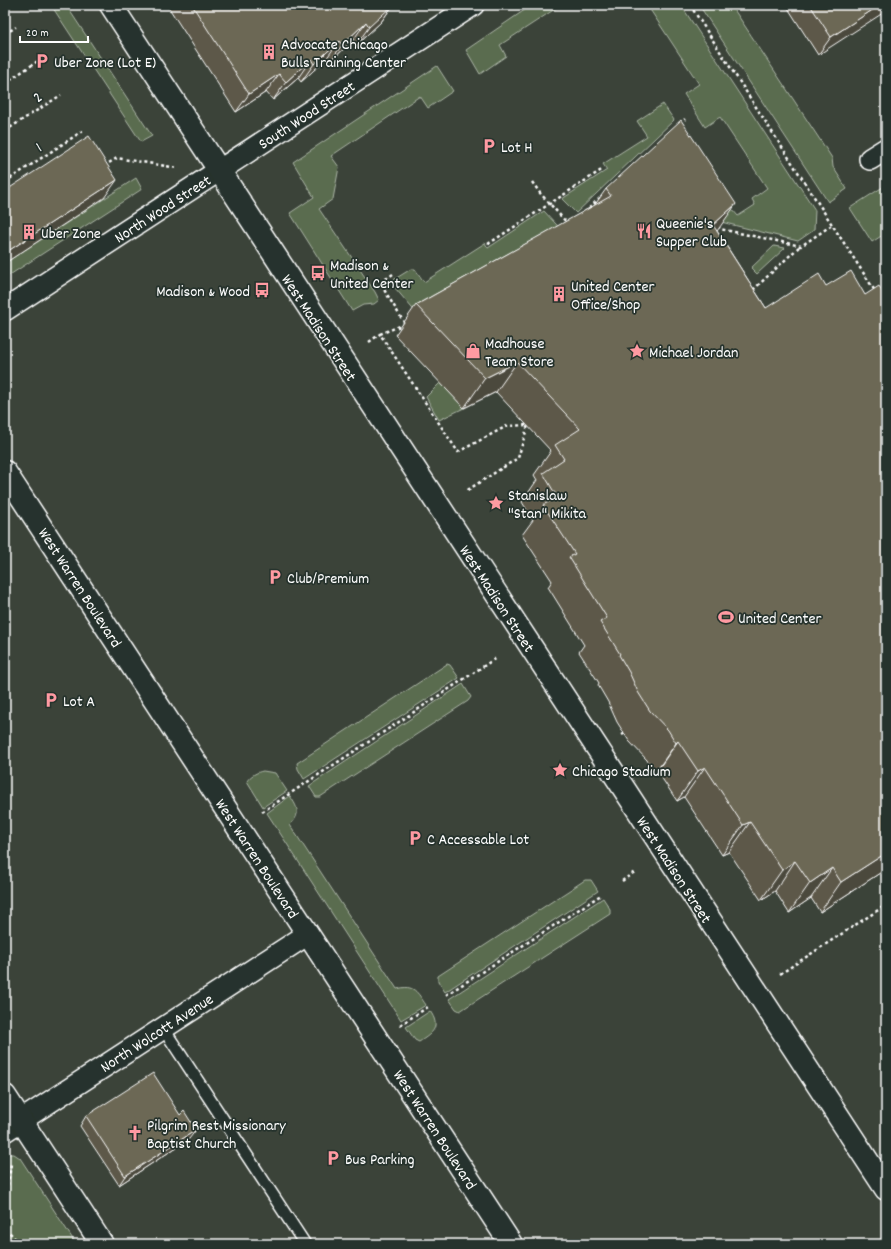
<svg xmlns="http://www.w3.org/2000/svg" width="891" height="1249" font-family="Dekko,sans-serif">
<style>
.green{fill:#5a6c4f;stroke:#acb6a7}
.lines{fill:none;stroke-linecap:round;stroke-linejoin:round}
.lane-casing{stroke:#fff;stroke-width:14}
.street-casing{stroke:#fff;stroke-width:24}
.secondary-casing{stroke:#fff;stroke-width:25}
.path{stroke:#fff;stroke-width:2.5;stroke-dasharray:3 3;stroke-linecap:butt}
.lane{stroke:#26332d;stroke-width:11}
.street{stroke:#26332d;stroke-width:21}
.secondary{stroke:#26332d;stroke-width:22}
.wall{fill:#5d5949;stroke:#fff}
.shaded-wall{fill:#4c493c;stroke:#fff}
.building{fill:#6c6855;stroke:#fff}
.labels{text-anchor:middle;stroke-width:3.5;stroke-linejoin:round;paint-order:stroke}
.poi-label{font-size:16px;fill:#fff;stroke:#26332d;text-anchor:start}
.street-label{font-size:16px;fill:#fff;stroke:#26332d}
</style>
<rect width="100%" height="100%" fill="#3b4339"/>
<filter id="ink" filterUnits="userSpaceOnUse"><feTurbulence type="fractalNoise" baseFrequency=".025" numOctaves="2"/><feDisplacementMap in="SourceGraphic" scale="8" xChannelSelector="R" yChannelSelector="G"/><feConvolveMatrix kernelMatrix="1 2 1 2 8 2 1 2 1" color-interpolation-filters="sRGB"/></filter>
<g filter="url(#ink)">
<g class="green">
<path d="M51 5H66L152 136 141 142Z"/>
<path d="M532 5H561L500 45 506 56 480 74 466 50Z"/>
<path d="M647 5H681L815 210 814 230 798 241 721 222 732 209 738 216 755 205 752 199 767 188 720 117 705 127 684 94 699 84Z"/>
<path d="M699 5H731L832 158 833 167 847 189 828 202Z"/>
<path d="M437 66 453 91 428 108 420 96 331 156 339 167 333 199 319 209 375 292 379 300 374 304 363 305 352 311 290 213 314 197 293 162Z"/>
<path d="M663 104 674 120 576 213 562 199 607 170 603 164 647 136 637 121Z"/>
<path d="M136 178 142 189 5 278V263Z"/>
<path d="M886 185V233L872 242 850 208Z"/>
<path d="M544 211 566 235 417 314 390 282 411 269H415L424 282 485 243 488 248Z"/>
<path d="M774 246 785 248 757 274 751 268Z"/>
<path d="M441 382 464 408 439 420 426 397Z"/>
<path d="M447 664 450 665 459 678 304 779 298 769 297 763Z"/>
<path d="M463 684 471 697 468 701 320 797H316L309 786Z"/>
<path d="M263 771 275 773 287 791 263 807 247 781C250 776 257 772 263 771Z"/>
<path d="M290 796C298 808 301 814 290 825L397 989C414 984 417 992 426 1005L401 1020 267 813Z"/>
<path d="M585 880H591L598 891 445 992 438 981V976Z"/>
<path d="M603 898 610 909V914L460 1011 456 1009 449 999Z"/>
<path d="M430 1011C441 1027 433 1033 419 1042L415 1040 406 1027Z"/>
<path d="M5 1154H14L20 1158 76 1244H5Z"/>
</g>
<g class="lines">
<defs>
<path id="lane" d="M163 1028 305 1244"/>
<g id="street">
<path d="M870 159 886 149"/>
<path d="M5 310 473 5"/>
<path d="M5 1131 308 934"/>
</g>
<g id="secondary">
<path d="M111 5 886 1189"/>
<path d="M5 472 511 1244"/>
<path d="M5 1096 102 1244"/>
</g>
</defs>
<use href="#lane" class="lane-casing"/>
<use href="#street" class="street-casing"/>
<use href="#secondary" class="secondary-casing"/>
<g class="path">
<path d="M690 5 875 291"/>
<path d="M5 34 16 27"/>
<path d="M5 83 38 61"/>
<path d="M680 124 685 119"/>
<path d="M5 131 61 95"/>
<path d="M104 166 117 158 178 168"/>
<path d="M5 182 84 130"/>
<path d="M532 182 540 193 568 224"/>
<path d="M585 212 602 196"/>
<path d="M718 226 720 229 801 246 832 225"/>
<path d="M488 244 603 169"/>
<path d="M393 274 380 283 405 324"/>
<path d="M753 290 800 246"/>
<path d="M405 324 380 334 458 452 507 426 528 425 518 458 466 491"/>
<path d="M369 342 380 334"/>
<path d="M622 735 627 732"/>
<path d="M262 812 496 658"/>
<path d="M622 881 636 871"/>
<path d="M780 974 886 905"/>
<path d="M446 995 601 895"/>
<path d="M400 1025 428 1007"/>
<path d="M5 1203 11 1164"/>
<path d="M5 1229 10 1233 20 1244"/>
</g>
<use href="#lane" class="lane"/>
<use href="#street" class="street"/>
<use href="#secondary" class="secondary"/>
</g>
<g class="wall">
<path d="M167 5H396L391 8 381 22 356 45 353 40 329 63 326 59 301 82 298 78 273 100 266 92 236 112Z"/>
<path d="M786 5H886L818 55Z"/>
<path d="M606 189 717 231 766 308 826 286 865 295 886 298V869L820 912 811 898 789 913 775 891 761 900 729 852 722 855 684 797 677 801 657 771 655 773 647 760 629 741 617 722 608 702 598 685 599 683 579 652 584 645 548 587 552 581 522 535 533 520 522 502 537 480 534 475 551 451 496 392 464 408 395 335 416 305 594 206Z"/>
<path d="M86 1116 189 1139 119 1185 80 1126Z"/>
</g>
<g class="shaded-wall">
<path d="M386 5H396L391 8 381 22 356 45 369 27Z"/>
<path d="M880 5H886V11L818 55 831 37Z"/>
<path d="M366 22 353 40 329 63 342 45Z"/>
<path d="M339 41 326 59 301 82 314 64Z"/>
<path d="M311 59 298 78 273 100 286 82Z"/>
<path d="M279 74 266 92 236 112 249 94Z"/>
<path d="M117 180 104 198 5 263V253Z"/>
<path d="M736 204 715 234 713 225Z"/>
<path d="M517 362 496 392 464 408 485 378Z"/>
<path d="M678 741 657 771 655 773 676 743Z"/>
<path d="M705 767 684 797 677 801 698 771Z"/>
<path d="M750 822 729 852 722 855 743 825Z"/>
<path d="M886 853V869L820 912 841 882Z"/>
<path d="M795 861 775 891 761 900 782 870Z"/>
<path d="M832 868 811 898 789 913 810 883Z"/>
<path d="M196 1130 189 1139 119 1185 125 1176Z"/>
</g>
<g class="building">
<path d="M192 5H393L369 27 366 22 342 45 339 41 314 64 311 59 286 82 279 74 249 94Z"/>
<path d="M810 5H880L831 37Z"/>
<path d="M681 120 736 204 713 225 766 308 819 274 826 286 851 271 865 295 879 286 886 298V853L841 882 832 868 810 883 795 861 782 870 750 822 743 825 705 767 698 771 678 741 676 743 668 730 650 711 638 692 629 672 619 655 620 654 600 622 607 618 569 557 575 554 543 505 557 497 543 473 564 459 555 445 580 429 517 362 485 378 416 305 611 196 606 189Z"/>
<path d="M89 136 117 180 5 253V191Z"/>
<path d="M153 1073 180 1115 184 1111 196 1130 125 1176 86 1116Z"/>
</g>
</g>
<defs>
<symbol id="building-bare" viewBox="-9 -9 18 18"><path d="M-4-6H4V6H1V3H-1V6H-4ZM-2.5-4.3h1.7v1.8h-1.7ZM.8-4.3h1.7v1.8H.8ZM-2.5-1h1.7V.8h-1.7ZM.8-1h1.7V.8H.8Z" fill="#ff9aa2" stroke="#26332d" stroke-width="2.5" paint-order="stroke"/></symbol>
<symbol id="parking-bare" viewBox="-9 -9 18 18"><path d="M-3.5-5.5H1a3.5 3.5 0 0 1 0 7H-1V5.5H-3.5ZM-1-3.4V-.6H.8a1.4 1.4 0 0 0 0-2.8Z" fill="#ff9aa2" stroke="#26332d" stroke-width="2.5" paint-order="stroke"/></symbol>
<symbol id="restaurant-bare" viewBox="-9 -9 18 18"><path d="M-5-6h1v4h1v-4h1v4h1v-4h1v5L-1.5 .5V6h-2V.5L-5-1ZM5-6V6H3V1.5H1.5Q1.5-4 5-6Z" fill="#ff9aa2" stroke="#26332d" stroke-width="2.5" paint-order="stroke"/></symbol>
<symbol id="bus-bare" viewBox="-9 -9 18 18"><path d="M-5-6H5V4H4V6H2V4H-2V6H-4V4H-5ZM-3.5-4V0h7V-4ZM-3.5 1.2v1.5H-2V1.2ZM2 1.2v1.5H3.5V1.2Z" fill="#ff9aa2" stroke="#26332d" stroke-width="2.5" paint-order="stroke"/></symbol>
<symbol id="shop-bare" viewBox="-9 -9 18 18"><path d="M-5-2.5h2.3a2.7 3.5 0 0 1 5.4 0H5L5.5 6h-11ZM-1.5-2.5h3a1.5 2.3 0 0 0-3 0Z" fill="#ff9aa2" stroke="#26332d" stroke-width="2.5" paint-order="stroke"/></symbol>
<symbol id="sight-bare" viewBox="-9 -9 18 18"><path d="M0-6L1.8-2.2L6-1.7L2.9 1.2L3.7 5.4L0 3.3L-3.7 5.4L-2.9 1.2L-6-1.7L-1.8-2.2Z" fill="#ff9aa2" stroke="#26332d" stroke-width="2.5" paint-order="stroke"/></symbol>
<symbol id="stadium-bare" viewBox="-9 -9 18 18"><path d="M0-5a6.5 5 0 1 0 0 10a6.5 5 0 1 0 0-10ZM-3.5-1.8h7v3.6h-7Z" fill="#ff9aa2" stroke="#26332d" stroke-width="2.5" paint-order="stroke"/></symbol>
<symbol id="church-bare" viewBox="-9 -9 18 18"><path d="M-1.2-6h2.4v3.5h3.3v2.4h-3.3V6h-2.4V-.1h-3.3v-2.4h3.3Z" fill="#ff9aa2" stroke="#26332d" stroke-width="2.5" paint-order="stroke"/></symbol>
</defs>
<g fill-rule="evenodd">
<use href="#building-bare" x="258" y="41" width="22" height="22"/>
<use href="#parking-bare" x="31" y="50" width="22" height="22"/>
<use href="#parking-bare" x="478" y="135" width="22" height="22"/>
<use href="#restaurant-bare" x="633" y="220" width="22" height="22"/>
<use href="#building-bare" x="18" y="221" width="22" height="22"/>
<use href="#bus-bare" x="307" y="262" width="22" height="22"/>
<use href="#bus-bare" x="251" y="279" width="22" height="22"/>
<use href="#building-bare" x="548" y="283" width="22" height="22"/>
<use href="#shop-bare" x="462" y="340" width="22" height="22"/>
<use href="#sight-bare" x="626" y="340" width="22" height="22"/>
<use href="#sight-bare" x="485" y="492" width="22" height="22"/>
<use href="#parking-bare" x="264" y="566" width="22" height="22"/>
<use href="#stadium-bare" x="715" y="606" width="22" height="22"/>
<use href="#parking-bare" x="40" y="689" width="22" height="22"/>
<use href="#sight-bare" x="549" y="759" width="22" height="22"/>
<use href="#parking-bare" x="404" y="827" width="22" height="22"/>
<use href="#church-bare" x="124" y="1122" width="22" height="22"/>
<use href="#parking-bare" x="322" y="1147" width="22" height="22"/>
</g>
<g class="labels">
<g class="poi-label">
<text x="281" y="49">Advocate Chicago<tspan x="281" dy="18">Bulls Training Center</tspan></text>
<text x="54" y="67">Uber Zone (Lot E)</text>
<text x="501" y="152">Lot H</text>
<text x="656" y="228">Queenie's<tspan x="656" dy="18">Supper Club</tspan></text>
<text x="41" y="238">Uber Zone</text>
<text x="330" y="270">Madison &amp;<tspan x="330" dy="18">United Center</tspan></text>
<text x="571" y="291">United Center<tspan x="571" dy="18">Office/Shop</tspan></text>
<text x="250" y="296" text-anchor="end">Madison &amp; Wood</text>
<text x="485" y="348">Madhouse<tspan x="485" dy="18">Team Store</tspan></text>
<text x="649" y="357">Michael Jordan</text>
<text x="508" y="500">Stanislaw<tspan x="508" dy="18">"Stan" Mikita</tspan></text>
<text x="287" y="583">Club/Premium</text>
<text x="738" y="623">United Center</text>
<text x="63" y="706">Lot A</text>
<text x="572" y="776">Chicago Stadium</text>
<text x="427" y="844">C Accessable Lot</text>
<text x="147" y="1130">Pilgrim Rest Missionary<tspan x="147" dy="18">Baptist Church</tspan></text>
<text x="345" y="1164">Bus Parking</text>
</g>
<g class="street-label">
<text transform="translate(37 96) rotate(-33)" y="6">2</text>
<text transform="translate(306 114) rotate(-33)" y="6">South Wood Street</text>
<text transform="translate(38 146) rotate(-33)" y="6">1</text>
<text transform="translate(162 208) rotate(-33)" y="6">North Wood Street</text>
<text transform="translate(320 327) rotate(57)" y="6">West Madison Street</text>
<text transform="translate(81 587) rotate(57)" y="6">West Warren Boulevard</text>
<text transform="translate(498 598) rotate(57)" y="6">West Madison Street</text>
<text transform="translate(258 858) rotate(57)" y="6">West Warren Boulevard</text>
<text transform="translate(675 869) rotate(57)" y="6">West Madison Street</text>
<text transform="translate(156 1032) rotate(-33)" y="6">North Wolcott Avenue</text>
<text transform="translate(436 1129) rotate(57)" y="6">West Warren Boulevard</text>
</g>
</g>
<rect width="891" height="1249" fill="none" stroke="#26332d" stroke-width="20"/>
<rect x="10" y="10" width="871" height="1229" fill="none" stroke="#fff" stroke-width="1.5" filter="url(#ink)"/>
<path d="M20 36v6h68v-6" fill="none" stroke="#ffffff" stroke-width="2"/>
<text x="26" y="36" font-size="12" fill="#ffffff" stroke="#26332d" stroke-width="3" paint-order="stroke">20 m</text>
</svg>
